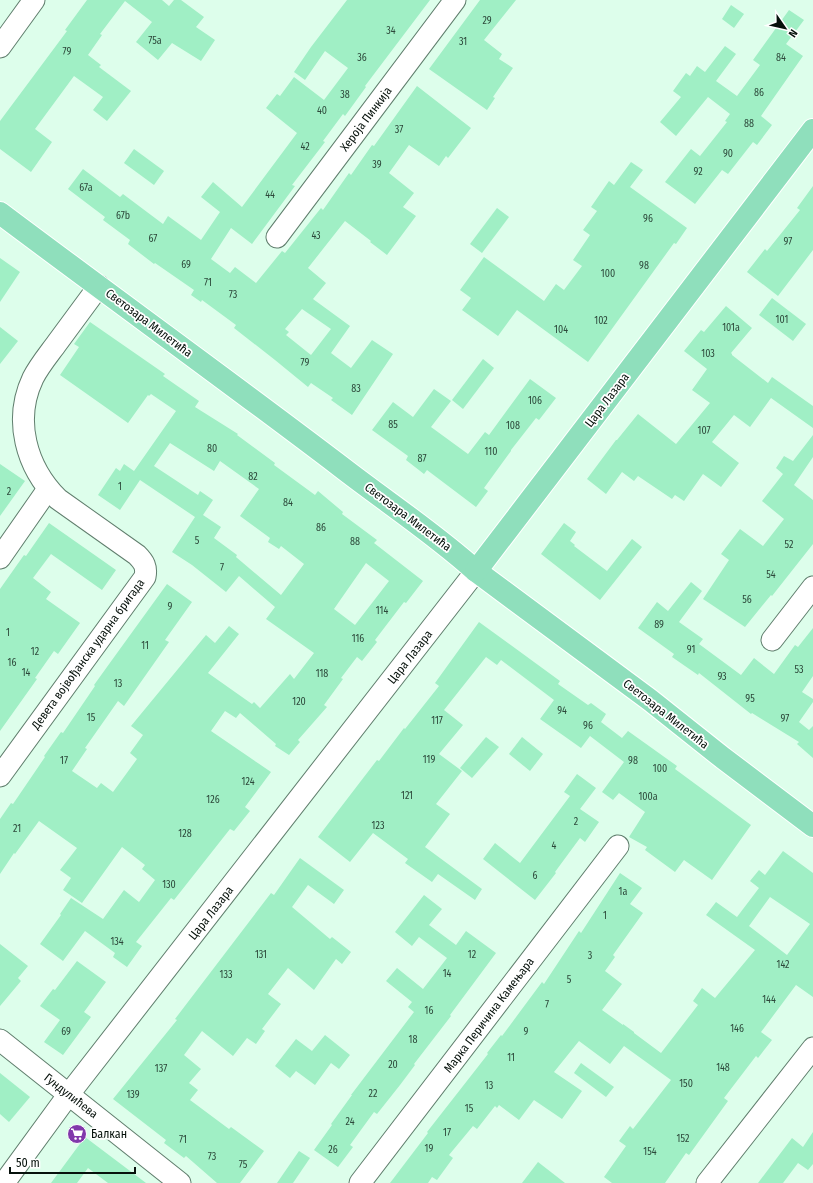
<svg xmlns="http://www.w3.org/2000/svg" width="813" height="1183" font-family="'Fira Sans Condensed',sans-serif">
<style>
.building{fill:#a0efc5;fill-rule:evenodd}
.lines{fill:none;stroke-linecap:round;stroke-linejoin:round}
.minor-casing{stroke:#607e6d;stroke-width:23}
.major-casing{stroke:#fff;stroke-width:24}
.minor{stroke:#fff;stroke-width:21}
.major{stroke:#8fdfbc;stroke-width:22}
.labels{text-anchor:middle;stroke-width:3.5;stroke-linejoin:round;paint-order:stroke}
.number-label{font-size:10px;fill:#2c483a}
.street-label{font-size:12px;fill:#06110b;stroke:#fff}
.poi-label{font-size:12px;fill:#06110b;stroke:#fff;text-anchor:start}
</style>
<rect width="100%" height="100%" fill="#ddfeeb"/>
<g class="building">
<path d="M87 0H162L169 6 174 0H181L204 17 196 27 215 40 201 61 172 43 158 60 136 42 152 22 125 1 100 34 102 35 88 55 101 65 99 67 131 91 107 121 93 110 103 97 74 76 35 129 52 142 31 172 0 149V121L67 31 65 30Z"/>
<path d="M347 0H430L365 86 366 87 345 116 343 114 323 141 325 142 292 185 295 186 252 244 231 228 211 259 230 273 235 267 256 283 282 251 285 253 321 208 323 210 349 173 351 175 372 145 374 146 417 86 471 128 448 158 446 156 439 166 409 145 389 173 414 193 403 207 416 216 387 255 370 242 371 241 345 221 308 268 326 283 313 299 350 326 331 353 351 368 372 340 393 354 352 415 331 400 333 398 311 383 308 387 275 360 234 328 236 325 202 300 201 302 191 295 194 290 155 263 154 264 128 244 130 240 103 220 105 217 68 189 83 169 120 197 123 194 163 224 168 216 201 240 220 212 201 197 213 182 242 207 297 133 266 108 277 94 280 96 294 77 324 100 348 68 325 51 305 80 294 72 311 47ZM302 309 331 329 311 355 286 335 289 332 285 329Z"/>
<path d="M480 0H516L484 40 502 54 499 59 513 68 493 97 495 98 487 110 429 69Z"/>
<path d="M731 5 744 14 734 28 722 19Z"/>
<path d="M789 10 804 20 786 44 803 56 761 116 772 125 757 145 753 142 728 174 722 170 695 204 665 182 691 149 700 156 727 122 725 121 730 114 708 97 676 136 660 122 681 97 673 91 686 73 690 76 697 66 705 72 725 46 736 54 716 81 737 96 760 65 753 60Z"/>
<path d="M134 149 164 171 154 185 124 163Z"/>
<path d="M631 162 643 170 630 187 687 228 676 244 674 243 588 362 517 310 498 336 462 310 471 298 460 290 484 257 544 301 556 284 564 290 582 266 573 260 590 235 583 230 597 211 591 207 609 181 614 185Z"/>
<path d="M813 186V250L778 296 747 272 765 249 767 251 800 210 797 208Z"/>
<path d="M497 208 509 217 482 253 470 244Z"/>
<path d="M0 258 20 272 0 302Z"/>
<path d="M772 298 806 324 793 341 759 315Z"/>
<path d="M726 306 752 328 731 353 732 354V355L768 383 772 377 813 406V428L771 398 750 427 734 415 712 442 739 463 721 487 703 474 684 501 675 495 672 499 638 476 634 481 622 472 606 494 587 479 616 440H617L638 414 676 444 710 403 692 390 707 369 684 351 701 330 704 332Z"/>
<path d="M90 322 165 374 163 376 199 401 195 407 238 434 237 435 275 463 274 465 315 495 318 491 343 512 342 514 377 540 374 543 423 581 406 603 404 602 375 640 377 642 362 661 357 657 341 678 343 679 324 705 327 707 298 740 300 742 289 755 275 746 276 744 240 713 236 718 225 711 211 731 271 772 245 807 250 811 234 831 230 829 174 900 171 898 136 942 142 946 127 967 113 957 115 953 85 931 63 961 40 944 61 915 60 914 71 898 103 919 124 890 139 902 155 880 142 869 145 865 122 847 82 903 63 890 71 878 60 870 77 848 39 821 15 854 14 853 0 874V819L11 803 13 804 45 757 44 756 61 732 63 733 95 686 94 685 112 660 167 584 192 602 165 640 169 642 124 706 118 701 85 748 87 749 72 771 97 788 101 783 113 792 137 759 130 753 143 735 131 726 206 635 215 643 229 626 239 634 208 673 252 704 254 702 260 708 290 674 294 679 314 653 266 619 275 607 239 576 226 592 192 565 172 552 195 517 140 480 120 510 98 495 116 468 120 471 124 464 134 471 176 411 151 394 149 396 148 395 128 423 60 375 79 347 74 344ZM170 443 214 471 220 461 259 489 240 516 270 538 268 542 279 549 281 546 304 564 281 595 236 557 237 555 214 538 221 527 203 515 213 500 200 491 198 495 154 466ZM366 563 389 581 355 625 334 609Z"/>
<path d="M0 327 18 341 0 364Z"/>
<path d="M483 359 494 368 463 409 452 400Z"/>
<path d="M530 379 556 398 539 420 536 418 511 450V451L484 488 488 491 476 507 427 470 424 474 406 460 408 456 372 430 393 402 413 417 434 389 451 401 431 427 468 454 485 432 489 435Z"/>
<path d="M813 435V457L794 485 813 500V544L772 596 771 595 745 627 703 599 729 560 721 554 740 529 763 546 784 519 762 501 783 474 776 468 784 456 793 461Z"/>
<path d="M0 464 25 481 0 516Z"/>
<path d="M49 523 116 570 102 590 51 554 33 578 51 592 46 599 80 623 58 654 54 651 35 678 37 679 0 731V589L24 555 26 556Z"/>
<path d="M564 523 576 532 570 541 575 545 574 546 607 571 632 539 642 547 600 600 541 554Z"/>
<path d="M691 582 702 591 679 622 703 639 699 644 741 675 754 658 774 674 795 645 798 647 813 628V676L802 692 813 699V702L799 722 809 730 813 726V758L797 744 799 742 752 713 751 714 699 673 698 675 672 657 674 654 638 628 657 602 668 611Z"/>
<path d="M479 622 560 681 558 684 588 705 591 703 606 714 601 722 622 738 628 731 677 766 675 769 751 825 712 880 684 860 675 872 645 850 647 847 629 837 645 812 619 793 613 800 602 792 624 762 590 736 581 748 540 719 554 700 501 660 497 665 486 657 444 710 463 725 439 754 462 771 436 804 450 814 425 847 482 889 475 900 438 874 432 882 405 863 408 859 373 833 350 862 318 837 377 760 379 761 404 728 405 729 439 686 435 683Z"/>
<path d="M486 737 499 747 472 778 460 768Z"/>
<path d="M522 737 543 754 530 771 509 754Z"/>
<path d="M577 774 596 788 580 809 599 822 585 842 580 838 555 872 556 873 535 900 483 859 495 843 520 863 570 796 564 792Z"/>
<path d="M783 851 813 873V997L796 985 761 1032 772 1040 758 1058 756 1056 724 1098 728 1101 689 1155 686 1153 665 1183H612L604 1177 626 1146 619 1141 630 1126 633 1129 671 1080 624 1046 610 1064 579 1041 554 1072 582 1091 562 1119 534 1100 519 1120 499 1105 497 1108 495 1106 477 1129 473 1126 449 1155 453 1158 437 1180 432 1177 428 1183H390L428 1133 427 1132 488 1054 487 1053 501 1035 502 1036 542 982 544 984 579 931 581 933 620 873 642 888 630 904 643 913 613 955 615 957 605 971 622 984 602 1010 623 1025V1024L634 1032V1033L661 1053 698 1005 693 1001 702 988 715 998 755 950 706 915 716 902 737 917 759 888 750 881 759 870 765 875ZM770 897 810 924 787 955 749 926Z"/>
<path d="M300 858 344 890 334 904 308 885 292 907 330 939 332 937 351 952 342 964 336 959 314 990 288 968 268 994 281 1004 262 1029 265 1031 256 1044 247 1038 233 1056 202 1031 184 1055 201 1069 189 1083 198 1090 190 1100 229 1129 231 1127 264 1151 240 1183H217L186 1156 184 1158 164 1143 166 1140 113 1099 177 1020 175 1019 271 893 274 895Z"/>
<path d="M424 895 442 909 429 925 456 945 466 931 496 953 450 1015 451 1016 414 1064 415 1065 400 1085 377 1114 374 1112 350 1145 353 1147 338 1167 314 1150 332 1125 331 1124 352 1095H351L414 1012 408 1007 412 1002 386 981 397 968 423 989 447 958 419 937 412 946 395 932Z"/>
<path d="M0 944 28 966 18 978 21 981 0 1006Z"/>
<path d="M77 961 106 982 84 1012 91 1017 63 1055 44 1042 60 1020 40 1006 53 989 55 990Z"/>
<path d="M325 1035 350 1055 339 1069 331 1063 315 1085 296 1071 290 1078 275 1066 296 1039 312 1051Z"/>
<path d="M581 1063 614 1087 606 1097 574 1073Z"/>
<path d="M0 1073 30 1097 9 1122 0 1114Z"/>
<path d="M813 1132V1164L808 1170 798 1163 783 1183H758L792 1138 803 1147Z"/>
<path d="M85 1137 146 1183H108L88 1168 77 1183H51Z"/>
<path d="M299 1151 310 1158 293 1183H277Z"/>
<path d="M538 1162 565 1183H522Z"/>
</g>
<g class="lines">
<defs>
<g id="minor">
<path d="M0 47 34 0"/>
<path d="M277 237 455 0"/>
<path d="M0 558 48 489"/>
<path d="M772 640 813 587"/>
<path d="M0 776 145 577C147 567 144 562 137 555L58 499C26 467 13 420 33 378 39 366 49 354 57 343 71 324 85 305 99 286"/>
<path d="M0 1040 180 1183"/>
<path d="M4 1183 69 1094 476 571"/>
<path d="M360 1183 618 846"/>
<path d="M707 1183 813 1048"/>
</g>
<g id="major">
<path d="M0 213C113 298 227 380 340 466 385 501 434 533 476 571L650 700 723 758 813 826"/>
<path d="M476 571 813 130"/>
</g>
</defs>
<use href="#minor" class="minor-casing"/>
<use href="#major" class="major-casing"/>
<use href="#minor" class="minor"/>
<use href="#major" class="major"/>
</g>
<defs>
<symbol id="supermarket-disc" viewBox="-11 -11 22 22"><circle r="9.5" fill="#8139ab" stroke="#fff"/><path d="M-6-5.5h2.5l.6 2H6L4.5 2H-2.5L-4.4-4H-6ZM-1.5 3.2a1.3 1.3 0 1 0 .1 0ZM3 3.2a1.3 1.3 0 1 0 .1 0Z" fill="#fff"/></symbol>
</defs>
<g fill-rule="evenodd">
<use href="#supermarket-disc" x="66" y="1123" width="22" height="22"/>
</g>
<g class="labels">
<g class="number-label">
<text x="487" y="24">29</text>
<text x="391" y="34">34</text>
<text x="155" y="44">75a</text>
<text x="463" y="45">31</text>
<text x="67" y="55">79</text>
<text x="362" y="61">36</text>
<text x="781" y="61">84</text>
<text x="759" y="96">86</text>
<text x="345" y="98">38</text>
<text x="322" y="114">40</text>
<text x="749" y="127">88</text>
<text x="399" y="133">37</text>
<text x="305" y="150">42</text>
<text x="728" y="157">90</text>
<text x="377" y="168">39</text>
<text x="698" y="175">92</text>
<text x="86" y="191">67a</text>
<text x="270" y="198">44</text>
<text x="123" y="219">67b</text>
<text x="648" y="222">96</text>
<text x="316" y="239">43</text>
<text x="153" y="242">67</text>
<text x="788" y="245">97</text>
<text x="186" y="268">69</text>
<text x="644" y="269">98</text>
<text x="608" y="277">100</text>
<text x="208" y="286">71</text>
<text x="233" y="298">73</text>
<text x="782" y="323">101</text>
<text x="601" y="324">102</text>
<text x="731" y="331">101a</text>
<text x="561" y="333">104</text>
<text x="708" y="357">103</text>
<text x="305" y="366">79</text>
<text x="356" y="392">83</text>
<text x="535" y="404">106</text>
<text x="393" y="428">85</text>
<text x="513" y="429">108</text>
<text x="704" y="434">107</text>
<text x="212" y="452">80</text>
<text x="491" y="455">110</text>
<text x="422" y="462">87</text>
<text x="253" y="480">82</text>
<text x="120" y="490">1</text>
<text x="9" y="495">2</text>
<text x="288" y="506">84</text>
<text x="321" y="531">86</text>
<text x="197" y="544">5</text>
<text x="355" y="545">88</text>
<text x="789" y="548">52</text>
<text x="222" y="571">7</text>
<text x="771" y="578">54</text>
<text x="747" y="603">56</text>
<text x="170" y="610">9</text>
<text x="382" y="614">114</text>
<text x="659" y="628">89</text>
<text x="8" y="636">1</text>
<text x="358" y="642">116</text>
<text x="145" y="649">11</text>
<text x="691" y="653">91</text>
<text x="35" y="655">12</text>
<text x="12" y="666">16</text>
<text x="799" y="673">53</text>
<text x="26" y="676">14</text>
<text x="322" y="677">118</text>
<text x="722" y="680">93</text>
<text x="118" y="687">13</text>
<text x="750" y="702">95</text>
<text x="299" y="705">120</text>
<text x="562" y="714">94</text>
<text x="91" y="721">15</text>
<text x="785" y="722">97</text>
<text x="437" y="724">117</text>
<text x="588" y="729">96</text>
<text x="429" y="763">119</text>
<text x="64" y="764">17</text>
<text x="633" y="764">98</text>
<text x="660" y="772">100</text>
<text x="248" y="785">124</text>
<text x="407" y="799">121</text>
<text x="648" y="800">100a</text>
<text x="213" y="803">126</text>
<text x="576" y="825">2</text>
<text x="378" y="829">123</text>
<text x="17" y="832">21</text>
<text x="185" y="837">128</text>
<text x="554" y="849">4</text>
<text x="535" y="879">6</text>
<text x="169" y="888">130</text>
<text x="623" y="895">1a</text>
<text x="605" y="919">1</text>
<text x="117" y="945">134</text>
<text x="261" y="958">131</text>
<text x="472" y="958">12</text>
<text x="590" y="959">3</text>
<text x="783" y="968">142</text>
<text x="447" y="977">14</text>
<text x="226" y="978">133</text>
<text x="569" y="983">5</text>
<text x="769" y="1003">144</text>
<text x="547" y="1008">7</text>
<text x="429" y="1014">16</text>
<text x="737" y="1032">146</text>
<text x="66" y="1035">69</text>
<text x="526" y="1035">9</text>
<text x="413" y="1043">18</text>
<text x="511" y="1061">11</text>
<text x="393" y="1068">20</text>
<text x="723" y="1071">148</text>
<text x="161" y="1072">137</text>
<text x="686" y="1087">150</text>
<text x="489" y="1089">13</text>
<text x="373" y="1097">22</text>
<text x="133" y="1098">139</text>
<text x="469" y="1112">15</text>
<text x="350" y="1125">24</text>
<text x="447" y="1136">17</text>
<text x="683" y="1142">152</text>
<text x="183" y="1143">71</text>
<text x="429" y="1152">19</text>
<text x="333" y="1153">26</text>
<text x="650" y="1155">154</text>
<text x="212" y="1160">73</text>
<text x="243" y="1168">75</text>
</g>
<g class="street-label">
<text transform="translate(366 119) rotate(-53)" y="4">Хероја Пинкија</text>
<text transform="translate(149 323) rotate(37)" y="4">Светозара Милетића</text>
<text transform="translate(607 400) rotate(-53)" y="4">Цара Лазара</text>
<text transform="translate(408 517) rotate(37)" y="4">Светозара Милетића</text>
<text transform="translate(88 654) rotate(-54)" y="4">Девета војвођанска ударна бригада</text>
<text transform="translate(410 657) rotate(-52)" y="4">Цара Лазара</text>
<text transform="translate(666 714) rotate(38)" y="4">Светозара Милетића</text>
<text transform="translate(211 913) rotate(-52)" y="4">Цара Лазара</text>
<text transform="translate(489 1015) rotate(-53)" y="4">Марка Перичина Камењара</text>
<text transform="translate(71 1096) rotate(38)" y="4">Гундулићева</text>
</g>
<g class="poi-label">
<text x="91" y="1138">Балкан</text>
</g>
</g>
<g transform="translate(785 28) rotate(124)" stroke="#ffffff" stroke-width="3" paint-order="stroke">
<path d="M0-3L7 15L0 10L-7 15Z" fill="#06110b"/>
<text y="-6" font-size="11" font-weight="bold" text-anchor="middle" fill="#06110b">N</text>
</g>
<path d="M10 1167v6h125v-6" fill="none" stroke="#06110b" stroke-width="2"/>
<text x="16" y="1167" font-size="12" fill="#06110b" stroke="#ffffff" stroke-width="3" paint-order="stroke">50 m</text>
</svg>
